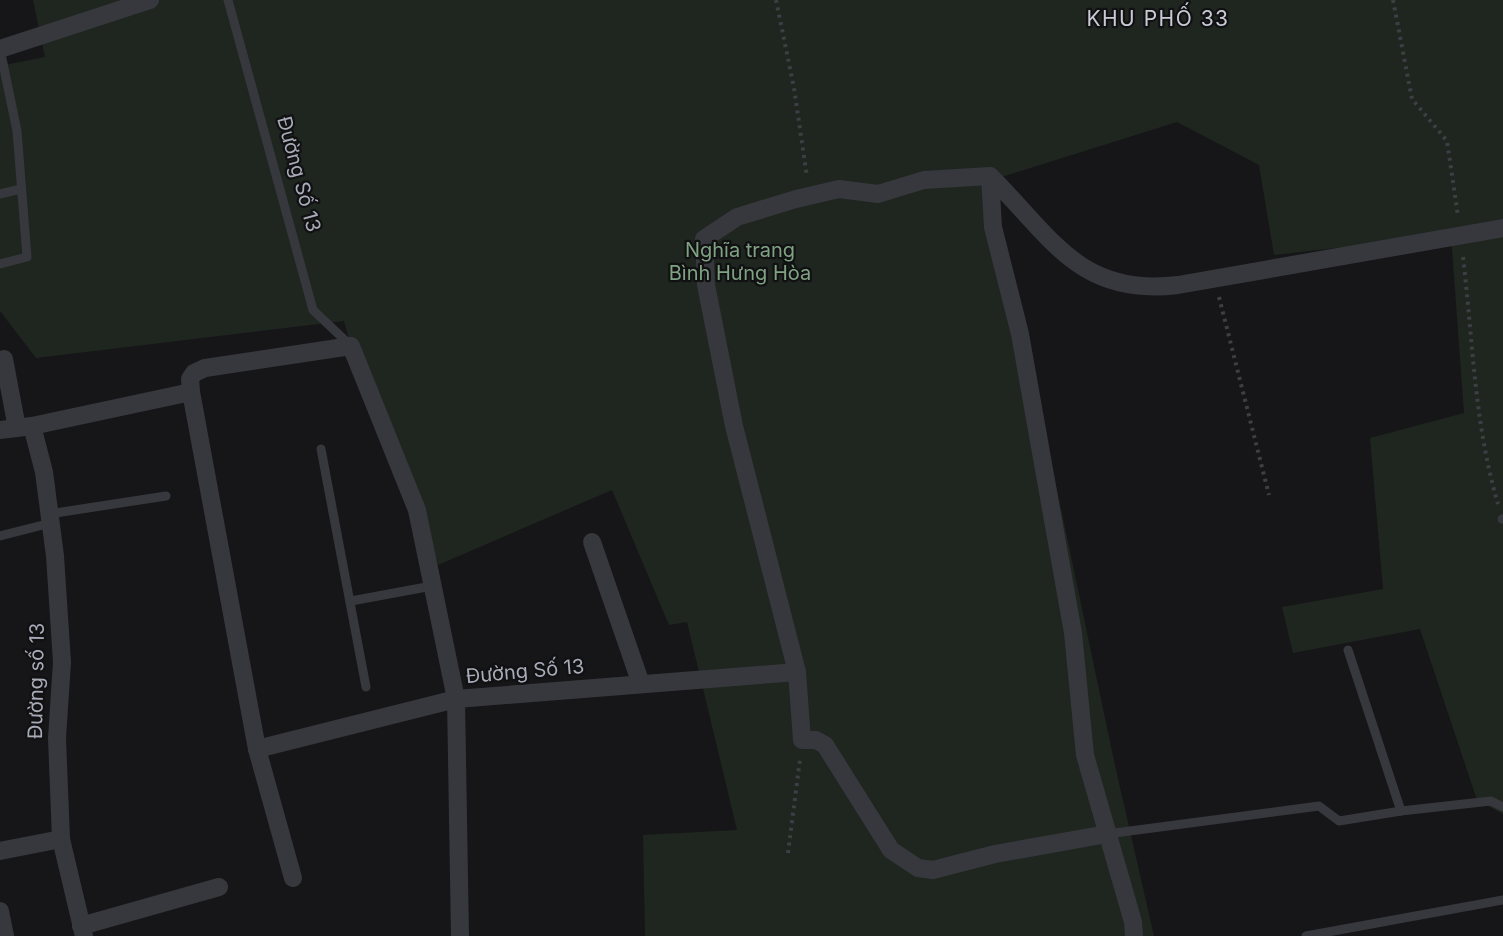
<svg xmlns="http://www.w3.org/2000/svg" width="1503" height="936" font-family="Inter,sans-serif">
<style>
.green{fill:#1e261f}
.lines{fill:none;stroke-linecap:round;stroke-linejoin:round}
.path{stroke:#3d3f44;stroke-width:4;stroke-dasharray:3 4.5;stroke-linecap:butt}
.service{stroke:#37383d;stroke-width:9}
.minor{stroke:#37383d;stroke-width:18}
.labels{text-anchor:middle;stroke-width:4.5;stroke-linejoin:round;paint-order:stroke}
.street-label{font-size:20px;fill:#a8acb8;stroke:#111113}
.park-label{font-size:20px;fill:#7fa382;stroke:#111113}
.neighbourhood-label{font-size:21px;letter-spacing:1.5px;fill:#c9cbd4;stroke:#111113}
</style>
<rect width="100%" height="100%" fill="#161618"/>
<path class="green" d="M33 0H1503V814L1477 800 1420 629 1293 653 1282 607 1383 589 1370 438 1464 413 1451 235 1274 255 1259 165 1177 122 992 180 1114 761 1154 936H645L643 835 737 830 687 622 669 625 612 490 438 565 351 346 344 321 36 358 0 311V66L45 57Z"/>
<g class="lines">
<g class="path">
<path d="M776 0 794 88 807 177"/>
<path d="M1393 0 1412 99 1447 141 1458 216"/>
<path d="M1463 257C1473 340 1474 423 1498 504"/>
<path d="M1219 297 1269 495"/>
<path d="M788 853 800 759"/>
</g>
<g class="service">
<path d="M228 0 313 310 350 345"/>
<path d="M0 194 21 189"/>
<path d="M0 264 27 257 17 131 0 49"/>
<path d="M321 449 366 687"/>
<path d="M49 514 166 496"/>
<path d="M1502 519H1503"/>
<path d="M0 536 51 523"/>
<path d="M351 601 432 586"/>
<path d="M1348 650 1401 811"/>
<path d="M1107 834 1319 806 1339 821 1401 811 1491 801 1503 807"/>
<path d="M1306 936 1503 900"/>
</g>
<g class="minor">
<path d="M0 49 150 0"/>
<path d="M990 176 993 227 1020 334 1073 633 1085 755 1133 922 1134 936"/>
<path d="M4 359 17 428"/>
<path d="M191 392 190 379 194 373 205 368 351 346 417 510 456 699 257 749"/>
<path d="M32 426 44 472 55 556 62 662 57 738 61 839 84 936"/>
<path d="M0 430 32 426 191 392 257 749 293 878"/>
<path d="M592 542 641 684"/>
<path d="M1107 834 995 854 933 870 918 868 891 850 825 745 816 740H802L797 672 734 426 706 285 704 239 737 217 796 199 839 189 878 194 924 180 990 176C1052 237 1079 297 1178 285L1503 228"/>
<path d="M0 851 61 839"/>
<path d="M0 911 5 936"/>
<path d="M81 926 219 887"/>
<path d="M460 936 456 699 797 672"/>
</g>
</g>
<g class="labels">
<g class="street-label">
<text transform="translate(299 174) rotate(75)" y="7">Đường Số 13</text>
<text transform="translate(525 671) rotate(-5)" y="7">Đường Số 13</text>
<text transform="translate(36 681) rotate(-89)" y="7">Đường số 13</text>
</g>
<g class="park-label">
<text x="740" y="257">Nghĩa trang<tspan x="740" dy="23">Bình Hưng Hòa</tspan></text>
</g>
<g class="neighbourhood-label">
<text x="1158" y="26">KHU PHỐ 33</text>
</g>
</g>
</svg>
